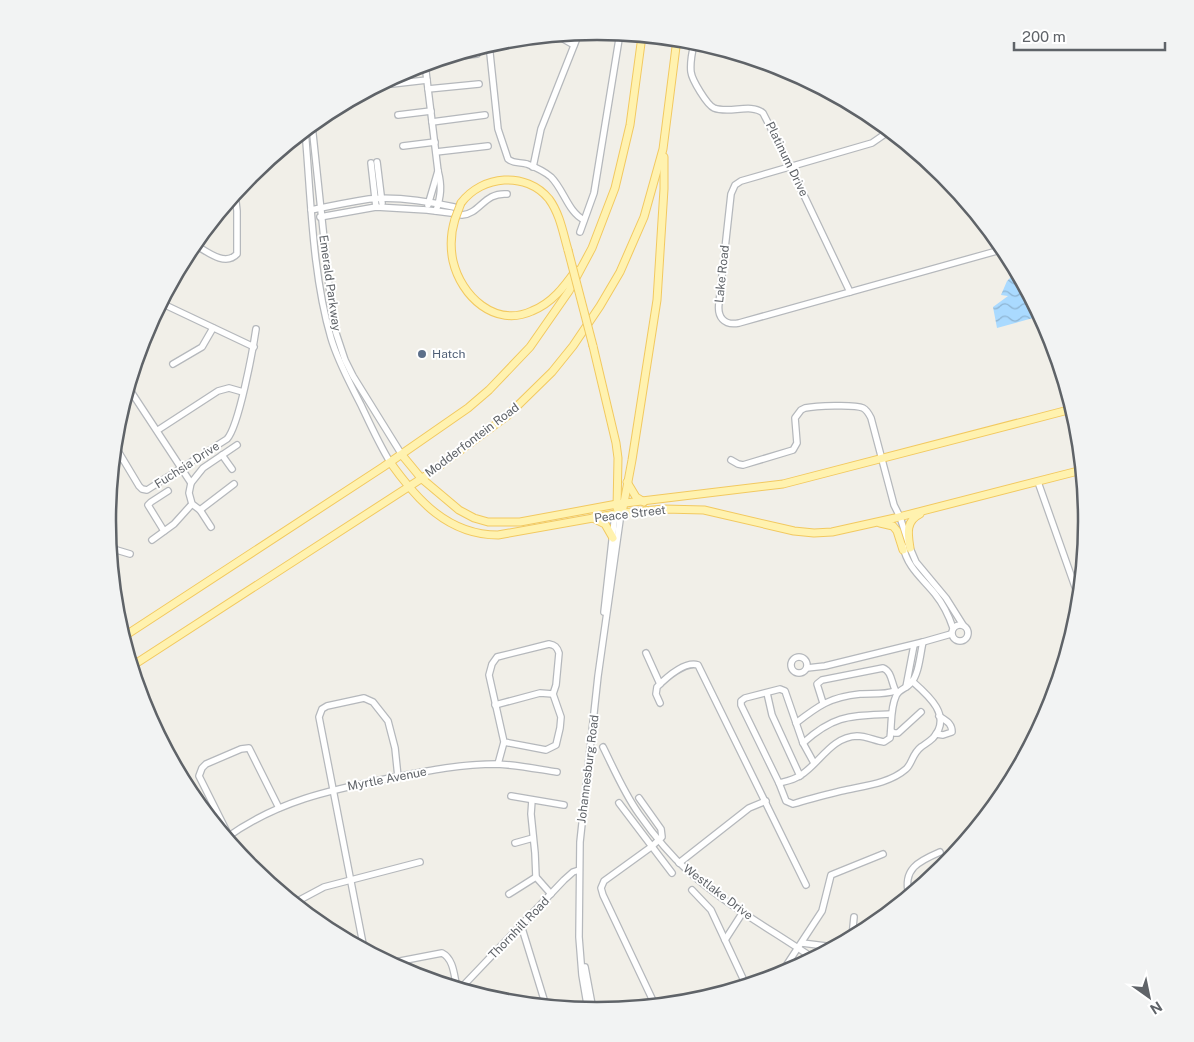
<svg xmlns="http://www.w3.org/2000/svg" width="1194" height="1042" font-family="'Public Sans',sans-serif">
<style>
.water{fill:url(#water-waves)}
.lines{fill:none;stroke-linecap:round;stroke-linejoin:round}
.stream{stroke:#aadaff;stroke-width:1}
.minor-casing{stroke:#b5b8bc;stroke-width:8}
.major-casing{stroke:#f2c960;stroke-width:9}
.minor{stroke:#fff;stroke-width:5.5}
.major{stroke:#fff2af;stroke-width:7}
.major-bridge-casing{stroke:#f2c960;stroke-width:9;stroke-linecap:butt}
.major-bridge{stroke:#fff2af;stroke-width:7}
.service-dot{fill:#5c6f8a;stroke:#fff;stroke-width:2}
.labels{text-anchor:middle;stroke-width:4;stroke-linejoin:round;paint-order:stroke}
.street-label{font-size:12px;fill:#5f6368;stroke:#fff}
.service-label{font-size:12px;fill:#4e5e75;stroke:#fff;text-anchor:start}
.rim{fill:none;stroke:#5f6368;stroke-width:2.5}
</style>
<defs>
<pattern id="water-waves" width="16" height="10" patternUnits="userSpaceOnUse" patternTransform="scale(1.25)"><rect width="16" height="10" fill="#aadaff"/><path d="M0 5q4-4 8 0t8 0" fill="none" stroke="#8eb4d2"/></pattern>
</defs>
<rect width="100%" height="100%" fill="#f1efe8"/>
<path class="water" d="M1016 272 1040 316 997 328 993 307 1008 296 1001 295 1007 281Z"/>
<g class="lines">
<path class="stream" d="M1054 347 1050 352 1057 358"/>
<defs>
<g id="minor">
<path d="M552 36 560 37 574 45"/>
<path d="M695 41C692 50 690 64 691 72 692 80 707 105 714 108 729 114 751 103 763 113L790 166 850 292"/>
<path d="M498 42 518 39"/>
<path d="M489 44 498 129 508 159C514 164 520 162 527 164 535 167 545 172 551 177 564 190 568 212 584 220"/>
<path d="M445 58 477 54"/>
<path d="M425 64 438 171C442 186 441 196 436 211"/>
<path d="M392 84 427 80"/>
<path d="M428 89 479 84"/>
<path d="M398 115 431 111"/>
<path d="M432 122 485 115"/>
<path d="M312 125 329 286 336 333 345 360 353 376 402 455"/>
<path d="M305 130C311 197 312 273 331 338 338 362 350 383 361 405 370 424 379 444 390 462"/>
<path d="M885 134 872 143 741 181 735 185 731 194 719 303C717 317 724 326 739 323L1004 249"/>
<path d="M403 146 435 142"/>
<path d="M436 152 488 146"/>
<path d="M377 162 382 203"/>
<path d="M371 163 376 207"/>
<path d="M533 167 541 129 579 33"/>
<path d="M428 205 438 171"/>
<path d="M311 210C330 206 350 202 369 199 397 196 427 201 454 207"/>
<path d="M462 215C480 214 484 192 507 194"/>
<path d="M320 217 376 207 427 210 451 213"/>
<path d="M580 232 594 193 620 33"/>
<path d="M194 244C206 251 225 267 237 254V211L235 193"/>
<path d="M161 303 254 347"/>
<path d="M173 364 202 347 213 328"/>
<path d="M128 387 191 483 189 493 192 504 200 510 211 527"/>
<path d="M158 430 218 391 229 388 243 392"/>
<path d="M115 446 139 486 142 489 147 490 227 439C239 426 253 349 256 329"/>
<path d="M222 455 232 469"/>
<path d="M731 460 738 464 743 465 793 450 797 443 795 418 801 410 805 408C815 406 855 404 863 408 867 410 869 414 871 418L894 505 900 517 910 548 916 562 946 598 963 625"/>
<path d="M1038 482 1079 598"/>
<path d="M191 483 203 468 237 445"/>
<path d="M200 510 234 484"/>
<path d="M164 531 148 505 151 502 168 491"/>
<path d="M152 540 174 524 192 504"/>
<path d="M903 546C907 567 922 578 935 594 943 604 949 616 953 628"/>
<path d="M110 548 130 554"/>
<path d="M604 612 615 514"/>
<circle cx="960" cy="633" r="8"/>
<path d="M646 653 660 684"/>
<circle cx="799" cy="665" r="8"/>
<path d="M807 668 825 666 923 642 951 634"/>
<path d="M906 687 914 645"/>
<path d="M767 693 772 715 800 776"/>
<path d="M660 703 656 694 657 687C666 678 685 661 698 665L806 885"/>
<path d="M823 703 817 684 822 680 883 668C893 672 891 685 897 693"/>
<path d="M495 705 540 693 553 694"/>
<path d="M796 723C818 706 830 697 860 694 871 693 884 695 895 691"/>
<path d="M891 731 894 733H898L921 712"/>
<path d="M936 734 943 735 952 732C952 723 946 721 939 716"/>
<path d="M803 743C835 714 851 716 891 714"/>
<path d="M603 747C614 769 624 793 639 814 653 834 670 855 688 871 726 905 772 930 813 958"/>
<path d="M814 763 803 743 785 691 780 689 745 698 741 701V705L779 783C787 781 794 780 801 775 820 763 831 737 857 736 867 736 875 741 884 742L890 738C892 724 890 709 896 696 899 689 906 689 911 683 919 674 920 655 923 642"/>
<path d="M498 764 504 742 489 675 492 664 497 657 549 644C555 645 557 647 559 653L556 685 553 694 561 717 560 728 556 745 546 750 504 742"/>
<path d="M779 783 786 801 793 804C809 799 825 795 841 791 862 786 889 784 906 769 912 764 912 754 921 747 925 744 929 742 933 738 953 716 928 695 912 681"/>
<path d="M511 796 564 805"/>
<path d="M639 798 661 829 662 837 651 847 604 881 601 888 603 895 655 1005"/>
<path d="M532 800 531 814 535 853 536 877 551 894"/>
<path d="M619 803 672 873"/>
<path d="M229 836 199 776 202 768 206 764 241 749 249 748 279 808"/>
<path d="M226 838C277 801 330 790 390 778 426 771 460 764 497 764 517 765 537 769 557 772"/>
<path d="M515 843 533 838"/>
<path d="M679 863 749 808 766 801"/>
<path d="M692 890 711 910 746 985"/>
<path d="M509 894 536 877"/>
<path d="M909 895C902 869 919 861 940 852"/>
<path d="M294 903 324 887 420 862"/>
<path d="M521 925 546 1006"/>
<path d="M852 937 854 917"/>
<path d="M725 940 743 912"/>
<path d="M802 943 834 947"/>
<path d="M364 949 319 717 322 709 327 706 364 698 373 702 388 721 395 748 398 777"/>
<path d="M390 963 442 953C454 959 454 976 457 988"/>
<path d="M585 967 593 1010"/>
<path d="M780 975 822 911 831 875 883 854"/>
<path d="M460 989 564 880 573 872 579 870"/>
<path d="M588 1010 582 975 579 937 580 842 598 676 621 513"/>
</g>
<g id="major">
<path d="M461 203C482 175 526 171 549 199 560 214 563 233 568 250"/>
<path d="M455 219C451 232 450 247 453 261 461 296 495 328 532 311 552 303 564 287 576 270"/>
<path d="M593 346 616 443 618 458 617 508"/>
<path d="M402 455 421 478 459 510 474 518 488 522H520L617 504 783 484 1072 409"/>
<path d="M390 462C417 500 448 535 498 535L621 513 664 509 704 510 794 531 814 533 832 532 895 518 1082 470"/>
<path d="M627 482 636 497 644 502"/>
<path d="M623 508 632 460 657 300 664 189V157"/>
<path d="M593 518 605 524 613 538"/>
<path d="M880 523 893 526 897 531 903 550"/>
<path d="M910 548C908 535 905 521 920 514"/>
<path d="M123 637 383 467 468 408 489 390 530 347 569 291 592 248 615 188 630 125 642 36"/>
<path d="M132 666 430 473 507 416 552 372 573 346 600 306 620 272 644 217 663 149 677 39"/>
</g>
</defs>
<use href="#minor" class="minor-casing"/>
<use href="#major" class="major-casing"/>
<use href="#minor" class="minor"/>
<use href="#major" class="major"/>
<defs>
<g id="major-bridge">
<path d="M455 219 461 203"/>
<path d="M568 250 593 346"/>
</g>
</defs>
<use href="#major-bridge" class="major-bridge-casing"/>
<use href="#major-bridge" class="major-bridge"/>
</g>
<circle class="service-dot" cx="422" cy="354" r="5"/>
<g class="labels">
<g class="street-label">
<text transform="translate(787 159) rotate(64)" y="4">Platinum Drive</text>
<text transform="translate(722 274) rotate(-84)" y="4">Lake Road</text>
<text transform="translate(330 283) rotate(82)" y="4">Emerald Parkway</text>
<text transform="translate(472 440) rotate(-37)" y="4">Modderfontein Road</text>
<text transform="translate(187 465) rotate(-33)" y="4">Fuchsia Drive</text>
<text transform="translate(630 514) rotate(-7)" y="4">Peace Street</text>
<text transform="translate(588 769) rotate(-83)" y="4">Johannesburg Road</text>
<text transform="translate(387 779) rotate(-11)" y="4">Myrtle Avenue</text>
<text transform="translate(718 892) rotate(37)" y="4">Westlake Drive</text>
<text transform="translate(519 928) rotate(-46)" y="4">Thornhill Road</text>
</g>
<g class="service-label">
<text x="432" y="358">Hatch</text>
</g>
</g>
<path d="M0 0H1194V1042H0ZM116 521a481 481 0 1 1 962 0a481 481 0 1 1-962 0Z" fill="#f2f3f3" fill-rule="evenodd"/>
<path class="rim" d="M116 521a481 481 0 1 1 962 0a481 481 0 1 1-962 0Z"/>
<g transform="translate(1149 997) rotate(147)" stroke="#ffffff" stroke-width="4" paint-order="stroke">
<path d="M0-4L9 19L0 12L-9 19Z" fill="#5f6368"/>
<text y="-8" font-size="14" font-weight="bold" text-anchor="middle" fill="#5f6368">N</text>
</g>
<path d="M1014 42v8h151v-8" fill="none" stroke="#5f6368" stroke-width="2.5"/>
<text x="1022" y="42" font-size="15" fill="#5f6368" stroke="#ffffff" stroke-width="4" paint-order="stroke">200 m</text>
</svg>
